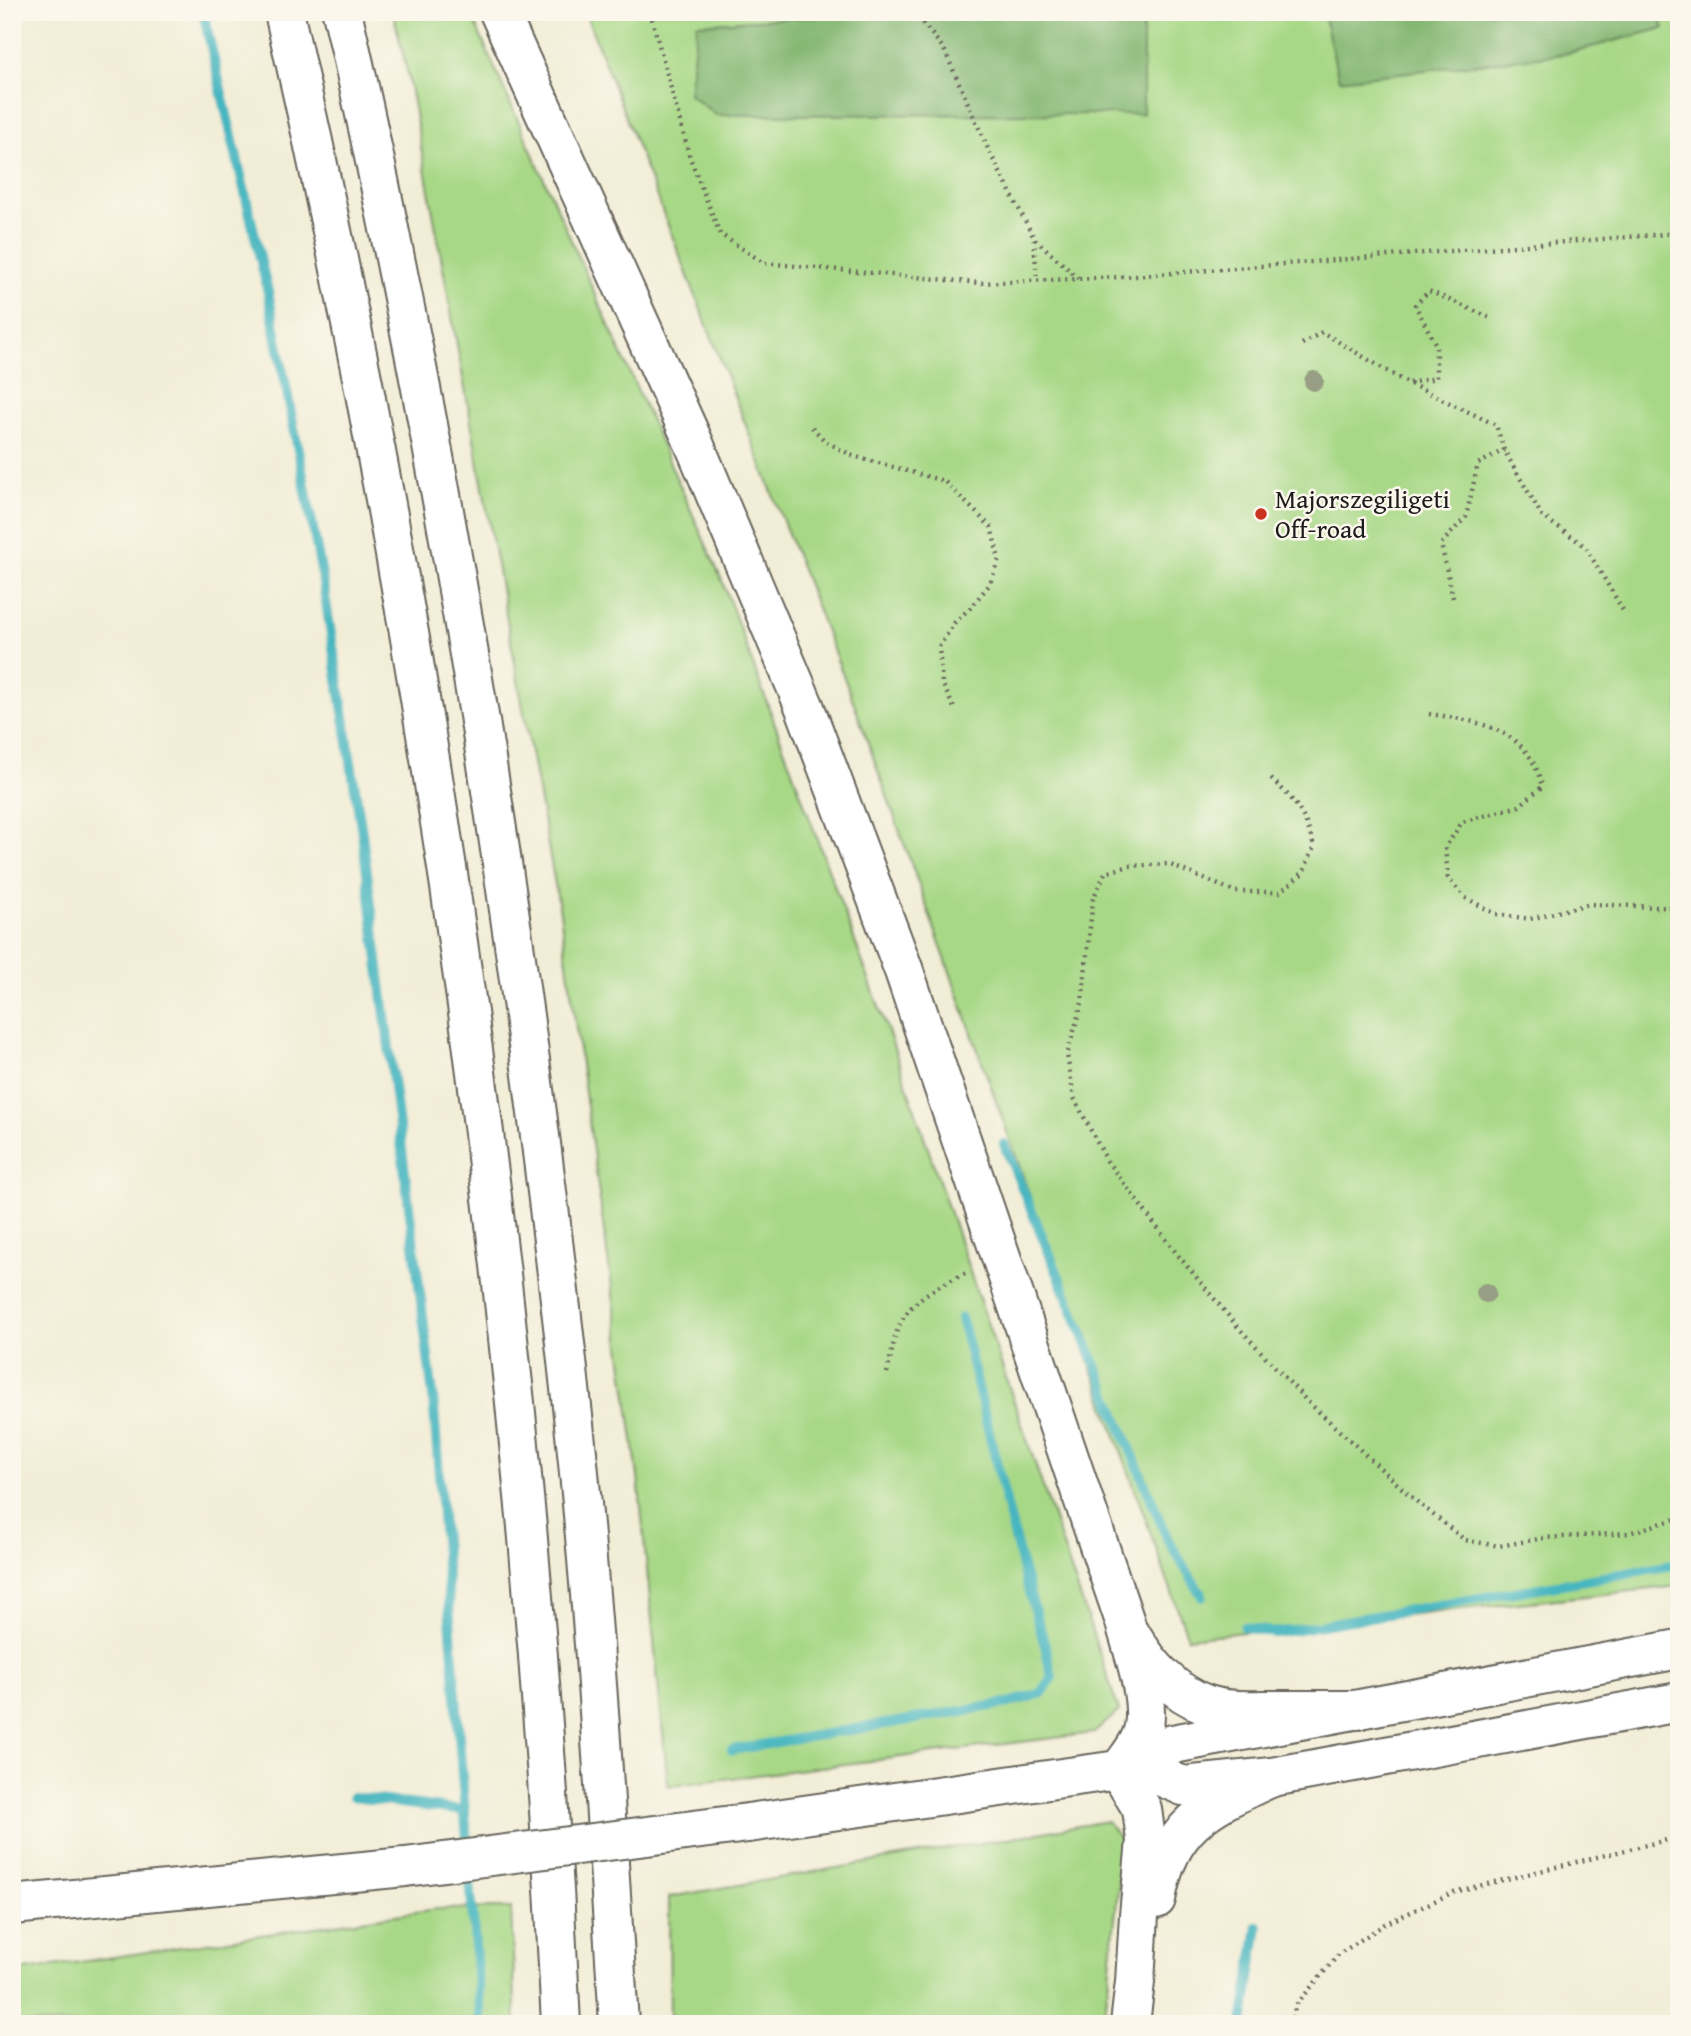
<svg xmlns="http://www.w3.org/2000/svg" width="1691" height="2036" font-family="'Gentium Book Plus',serif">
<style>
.green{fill:#a7d886;stroke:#627a51;stroke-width:2}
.forest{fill:#85b873;stroke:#506a48;stroke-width:2}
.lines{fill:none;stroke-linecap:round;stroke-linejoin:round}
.stream{stroke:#47b6c0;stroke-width:10}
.secondary-casing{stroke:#67655d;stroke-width:42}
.trunk-casing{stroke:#67655d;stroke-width:42}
.path{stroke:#67655d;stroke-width:4.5;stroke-dasharray:2 5;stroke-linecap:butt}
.secondary{stroke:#fff;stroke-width:38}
.trunk{stroke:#fff;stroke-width:38}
.secondary-bridge-casing{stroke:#67655d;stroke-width:42;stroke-linecap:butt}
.secondary-bridge{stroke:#fff;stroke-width:38}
.tree{fill:#979e84}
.poi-dot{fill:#c8321e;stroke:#fbf7ec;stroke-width:2.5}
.labels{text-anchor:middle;stroke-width:5;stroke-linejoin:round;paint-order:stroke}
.poi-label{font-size:26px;fill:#1c1c1c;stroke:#fbf7ec;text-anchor:start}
</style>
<rect width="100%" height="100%" fill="#fbf7ec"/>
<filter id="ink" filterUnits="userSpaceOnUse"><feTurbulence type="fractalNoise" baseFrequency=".0143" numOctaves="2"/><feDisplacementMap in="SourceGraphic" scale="14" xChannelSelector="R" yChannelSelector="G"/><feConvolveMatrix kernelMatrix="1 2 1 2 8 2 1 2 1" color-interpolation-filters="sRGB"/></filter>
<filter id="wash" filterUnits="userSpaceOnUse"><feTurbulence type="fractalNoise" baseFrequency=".00686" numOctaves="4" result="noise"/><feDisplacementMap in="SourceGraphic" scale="28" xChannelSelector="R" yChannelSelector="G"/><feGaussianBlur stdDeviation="1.57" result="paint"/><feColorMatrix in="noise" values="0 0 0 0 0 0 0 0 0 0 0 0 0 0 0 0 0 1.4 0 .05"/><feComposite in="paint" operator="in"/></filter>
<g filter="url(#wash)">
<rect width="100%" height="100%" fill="#f2edd6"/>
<g class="green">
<path d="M393 12H470L723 583 893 1045 1119 1711 1094 1733 668 1786 638 1476 560 912 408 75Z"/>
<path d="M585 12H1679V1586L1188 1638 852 698Z"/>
<path d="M1107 1821 1123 1842 1104 2024H670L669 1897Z"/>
<path d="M511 1908 516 2024H12V1972L436 1909Z"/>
</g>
<g class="forest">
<path d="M880 12H1143V114L716 115 689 94 697 24Z"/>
<path d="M1323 12H1658L1664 28 1564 54 1339 80Z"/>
</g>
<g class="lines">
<g class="stream">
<path d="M203 12 268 292 321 570 362 833 433 1396 481 2024"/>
<path d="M1004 1144 1168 1540 1202 1596"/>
<path d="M1244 1627 1275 1633 1679 1564"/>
<path d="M732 1750 1009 1703 1042 1693 1052 1678 1046 1649 1023 1571 961 1318"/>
<path d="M353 1797 465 1811"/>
<path d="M1243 2024 1258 1926"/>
</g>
</g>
</g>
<g filter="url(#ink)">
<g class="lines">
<defs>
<g id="secondary">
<path d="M1139 1767 1183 1786 1272 1777 1679 1702"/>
<path d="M748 1823 1139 1767 1173 1744 1679 1649"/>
<path d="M12 1905 405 1867"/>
</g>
<g id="trunk">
<path d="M284 12C436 673 530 1346 561 2024"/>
<path d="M342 12C369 125 391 239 414 352 485 713 537 1077 576 1443 596 1636 607 1830 619 2024"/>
<path d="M499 12 693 441 805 708 904 971 1125 1622C1133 1653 1155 1709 1140 1739 1135 1750 1126 1760 1119 1771L1142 1809 1146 1840 1139 1915 1135 1982 1130 2024"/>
<path d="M1134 1639C1150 1667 1175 1693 1205 1704 1228 1712 1252 1710 1276 1710 1303 1710 1330 1710 1358 1710"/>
<path d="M1156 1899C1170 1822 1208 1807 1272 1777"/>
</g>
</defs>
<use href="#secondary" class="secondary-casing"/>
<use href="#trunk" class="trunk-casing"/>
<g class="path">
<path d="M650 12 690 158 720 234 764 263 980 283 1121 277 1679 233"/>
<path d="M914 12 944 49 989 151 1034 238 1079 279"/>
<path d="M1034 239 1037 281"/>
<path d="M1302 344 1322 332 1402 380 1496 425 1504 450 1542 516 1585 546 1624 612"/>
<path d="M1409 383 1436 378V345L1415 305 1429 291 1493 319"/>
<path d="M812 427 825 441 853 456 944 481 991 527 999 559 990 584 970 608 955 622 939 647 942 683 955 710"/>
<path d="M1453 598 1441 544 1466 517 1478 464 1504 450"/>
<path d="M1429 714C1479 721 1530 729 1542 787L1519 806 1462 822 1445 848 1448 878 1466 898 1496 914 1530 919 1589 904 1679 908"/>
<path d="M1271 779C1297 801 1305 815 1314 847L1303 873 1280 892H1236L1168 864 1129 866 1105 873 1093 899 1082 1003 1067 1055 1074 1098 1107 1161 1177 1254 1237 1326 1306 1400 1416 1501 1465 1540 1499 1546 1544 1538 1629 1533 1679 1518"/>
<path d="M887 1373C891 1357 893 1339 900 1324 914 1296 942 1284 969 1272"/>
<path d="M1289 2024 1297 2004 1339 1954 1385 1924 1454 1892 1679 1837"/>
</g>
<use href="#secondary" class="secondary"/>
<use href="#trunk" class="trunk"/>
<defs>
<path id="secondary-bridge" d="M405 1867 748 1823"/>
</defs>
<use href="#secondary-bridge" class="secondary-bridge-casing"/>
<use href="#secondary-bridge" class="secondary-bridge"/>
</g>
<g class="tree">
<circle cx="1314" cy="381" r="10"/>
<circle cx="1486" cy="1293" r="10"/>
</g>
</g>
<circle class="poi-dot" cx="1261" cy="514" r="7"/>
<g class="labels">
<g class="poi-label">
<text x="1275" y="508">Majorszegiligeti<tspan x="1275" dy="30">Off-road</tspan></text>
</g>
</g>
<rect width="1691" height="2036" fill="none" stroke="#fbf7ec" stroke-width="42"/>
</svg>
